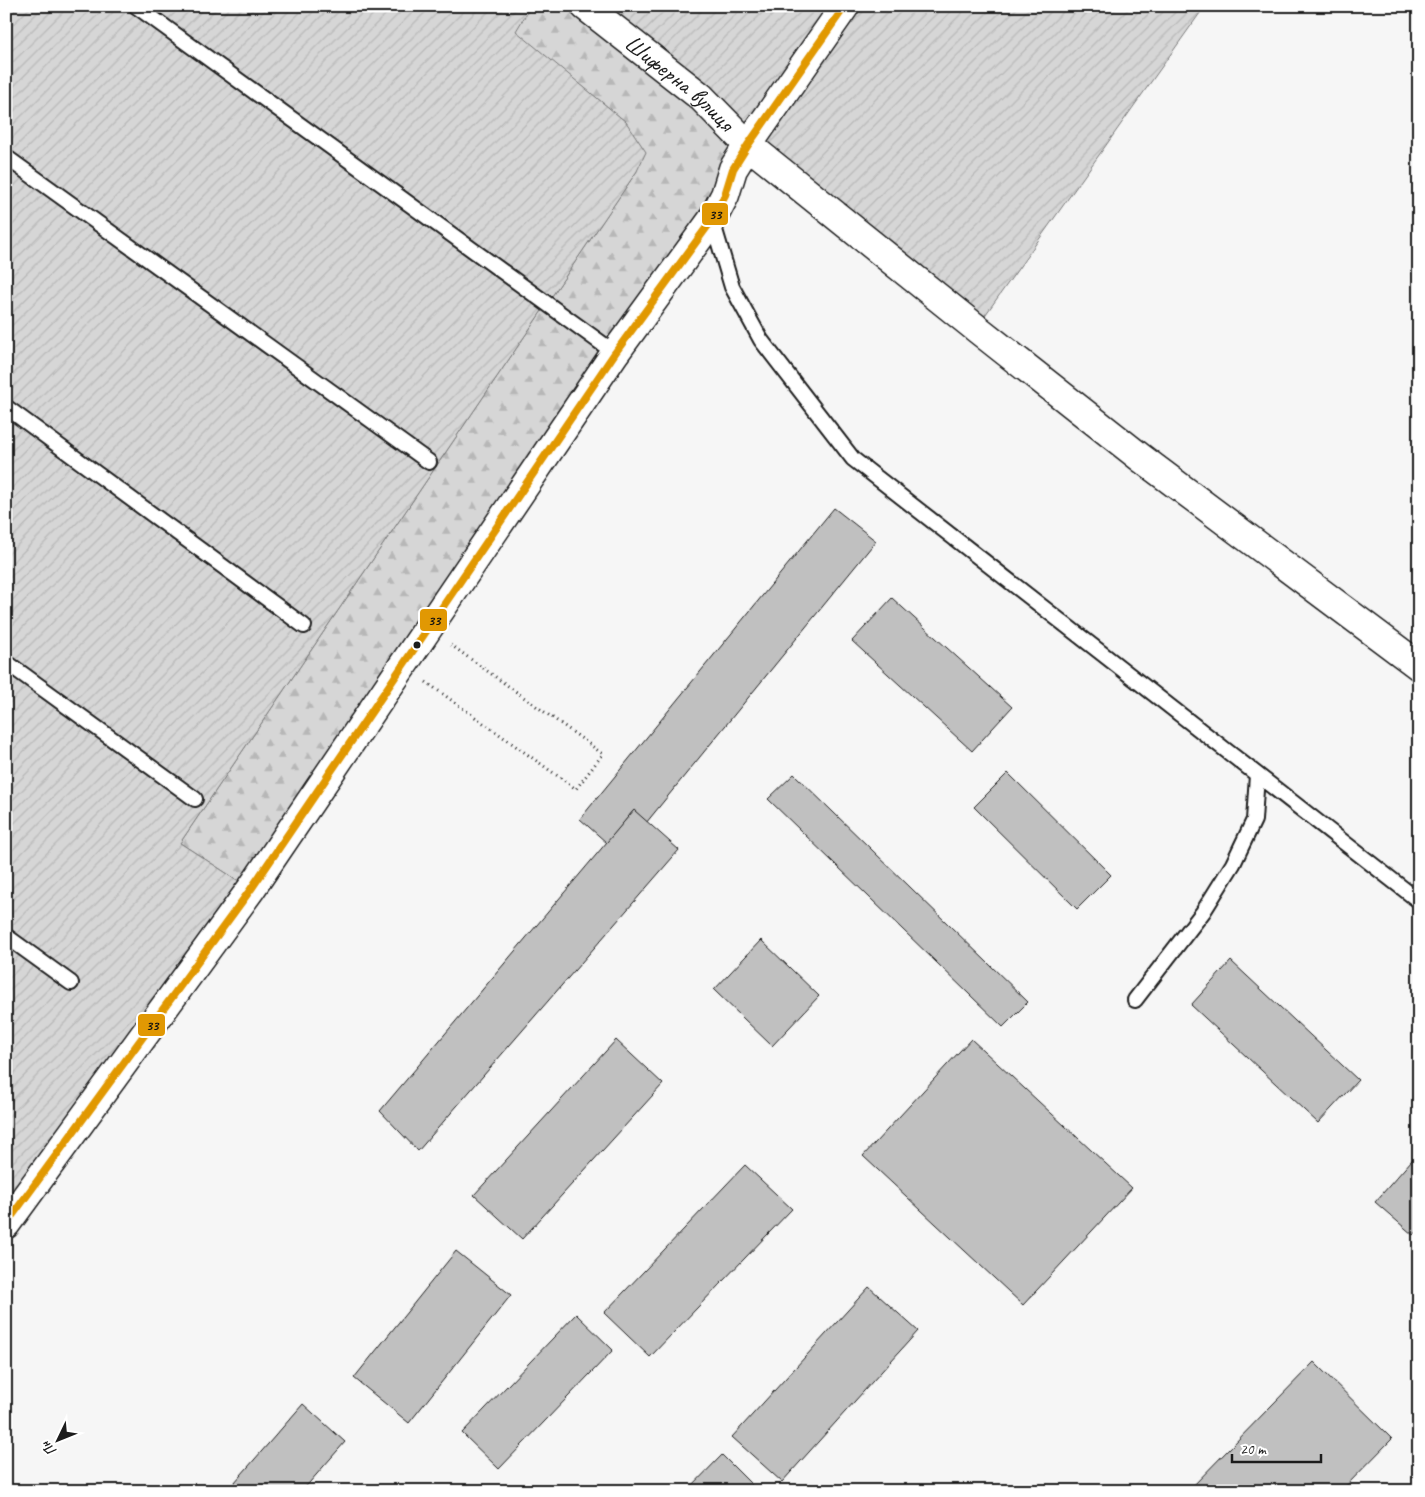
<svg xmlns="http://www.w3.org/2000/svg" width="1425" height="1497" font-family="Caveat,sans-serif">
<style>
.forest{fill:url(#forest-firs);stroke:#797979}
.garden{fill:url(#garden-furrows);stroke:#797979}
.building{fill:#c0c0c0;stroke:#1c1c1c}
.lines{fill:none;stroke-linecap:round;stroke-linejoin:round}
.service-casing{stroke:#1c1c1c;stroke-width:18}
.minor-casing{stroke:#1c1c1c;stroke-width:31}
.path{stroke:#1c1c1c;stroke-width:3;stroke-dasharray:1 4;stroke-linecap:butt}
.service{stroke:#fff;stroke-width:14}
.minor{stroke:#fff;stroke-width:28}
.bus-1-casing{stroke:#fff;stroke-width:11}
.bus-1{stroke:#e19803;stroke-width:8}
.bus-dot{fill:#1c1c1c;stroke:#fff;stroke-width:2}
.labels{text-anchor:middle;stroke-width:4.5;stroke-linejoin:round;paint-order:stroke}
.street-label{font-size:24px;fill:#1c1c1c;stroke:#fff}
.line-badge{stroke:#fff;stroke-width:2}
.pale-badge-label{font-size:14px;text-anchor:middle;font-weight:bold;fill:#111}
</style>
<defs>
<pattern id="forest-firs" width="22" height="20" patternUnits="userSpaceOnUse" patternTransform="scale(1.25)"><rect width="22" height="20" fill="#d6d6d6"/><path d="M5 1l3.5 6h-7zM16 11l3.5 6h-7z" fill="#b7b7b7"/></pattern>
<pattern id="garden-furrows" width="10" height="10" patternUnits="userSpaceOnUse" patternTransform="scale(1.25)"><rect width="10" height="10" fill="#d6d6d6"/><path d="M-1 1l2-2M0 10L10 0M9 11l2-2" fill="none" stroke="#b7b7b7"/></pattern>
</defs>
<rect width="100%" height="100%" fill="#f6f6f6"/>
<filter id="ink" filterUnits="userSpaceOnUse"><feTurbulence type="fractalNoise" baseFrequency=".02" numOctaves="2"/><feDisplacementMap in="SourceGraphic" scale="10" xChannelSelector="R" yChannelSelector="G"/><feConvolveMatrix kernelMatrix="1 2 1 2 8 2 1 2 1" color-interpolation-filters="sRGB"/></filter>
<g filter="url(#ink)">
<path class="forest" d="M531 6H585L748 145 251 889 180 843 637 171 626 122 515 31Z"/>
<g class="garden">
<path d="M6 6H531L516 31 626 122 646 152 637 171 180 843 251 889 6 1217Z"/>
<path d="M585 6H1205L976 328Z"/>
</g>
<g class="building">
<path d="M834 508 876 541 646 823 634 810 607 843 580 819Z"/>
<path d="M892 598 1012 707 972 751 852 641Z"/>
<path d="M1008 773 1111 875 1077 909 974 807Z"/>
<path d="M794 774 1028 1002 1003 1027 768 799Z"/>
<path d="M634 810 679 850 418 1151 380 1111Z"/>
<path d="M761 940 819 996 772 1046 714 990Z"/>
<path d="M1231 961 1358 1080 1318 1123 1191 1005Z"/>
<path d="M971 1039 1132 1188 1023 1305 863 1156Z"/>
<path d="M616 1040 663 1084 522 1239 474 1195Z"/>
<path d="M1419 1152V1229L1413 1235 1375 1202Z"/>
<path d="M745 1165 792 1209 650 1357 604 1313Z"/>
<path d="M456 1251 511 1295 409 1423 354 1378Z"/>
<path d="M869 1287 918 1331 782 1482 732 1437Z"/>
<path d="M576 1314 613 1350 499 1469 462 1433Z"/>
<path d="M1314 1362 1392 1439 1341 1491H1188Z"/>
<path d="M303 1404 345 1442 302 1491H227Z"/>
<path d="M722 1455 758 1491H687Z"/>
</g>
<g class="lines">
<defs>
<g id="service">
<path d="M136 6 615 353"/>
<path d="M6 157 429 462"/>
<path d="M712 220 732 287 761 340 853 459 1419 901"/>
<path d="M6 407 304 626"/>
<path d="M6 662 195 799"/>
<path d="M6 936 71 983"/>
<path d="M1135 1000 1203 912 1233 864 1254 820 1257 775"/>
</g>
<g id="minor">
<path id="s1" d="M585 6 701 97 748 145 976 328 1141 458 1419 666"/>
<path d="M6 1224 251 889 615 353 712 220 725 195 733 169 748 145 845 6"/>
</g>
</defs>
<use href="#service" class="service-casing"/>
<use href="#minor" class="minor-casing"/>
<path class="path" d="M426 682 576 789 603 754 451 645"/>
<use href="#service" class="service"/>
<use href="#minor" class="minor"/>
<defs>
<path id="bus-1" d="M6 1224 251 889 615 353 712 220 725 195 733 169 748 145 845 6"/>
</defs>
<use href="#bus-1" class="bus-1-casing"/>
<use href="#bus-1" class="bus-1"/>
</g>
</g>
<circle class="bus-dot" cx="417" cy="645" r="4.5"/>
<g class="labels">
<g class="street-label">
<text dy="8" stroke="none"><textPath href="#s1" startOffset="122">Шиферна вулиця</textPath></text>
</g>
</g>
<g class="line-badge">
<rect x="701" y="202" width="28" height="24" rx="5" fill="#e19803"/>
<rect x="419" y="608" width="29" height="24" rx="5" fill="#e19803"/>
<rect x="137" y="1013" width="29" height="24" rx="5" fill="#e19803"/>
</g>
<g class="pale-badge-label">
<text x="715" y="219">33</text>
<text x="434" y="625">33</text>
<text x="152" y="1030">33</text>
</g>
<rect width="1425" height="1497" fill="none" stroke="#fff" stroke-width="25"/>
<rect x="12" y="12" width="1400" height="1472" fill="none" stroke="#1c1c1c" stroke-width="2" filter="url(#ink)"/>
<g transform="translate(58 1440) rotate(227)" stroke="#ffffff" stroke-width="4" paint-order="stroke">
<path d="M0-4L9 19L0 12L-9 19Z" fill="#1c1c1c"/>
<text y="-8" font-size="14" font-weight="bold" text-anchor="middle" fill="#1c1c1c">Пн</text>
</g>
<path d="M1232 1454v8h89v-8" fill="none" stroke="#1c1c1c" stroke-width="2.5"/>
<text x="1240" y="1454" font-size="15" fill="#1c1c1c" stroke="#ffffff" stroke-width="4" paint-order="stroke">20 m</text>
</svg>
